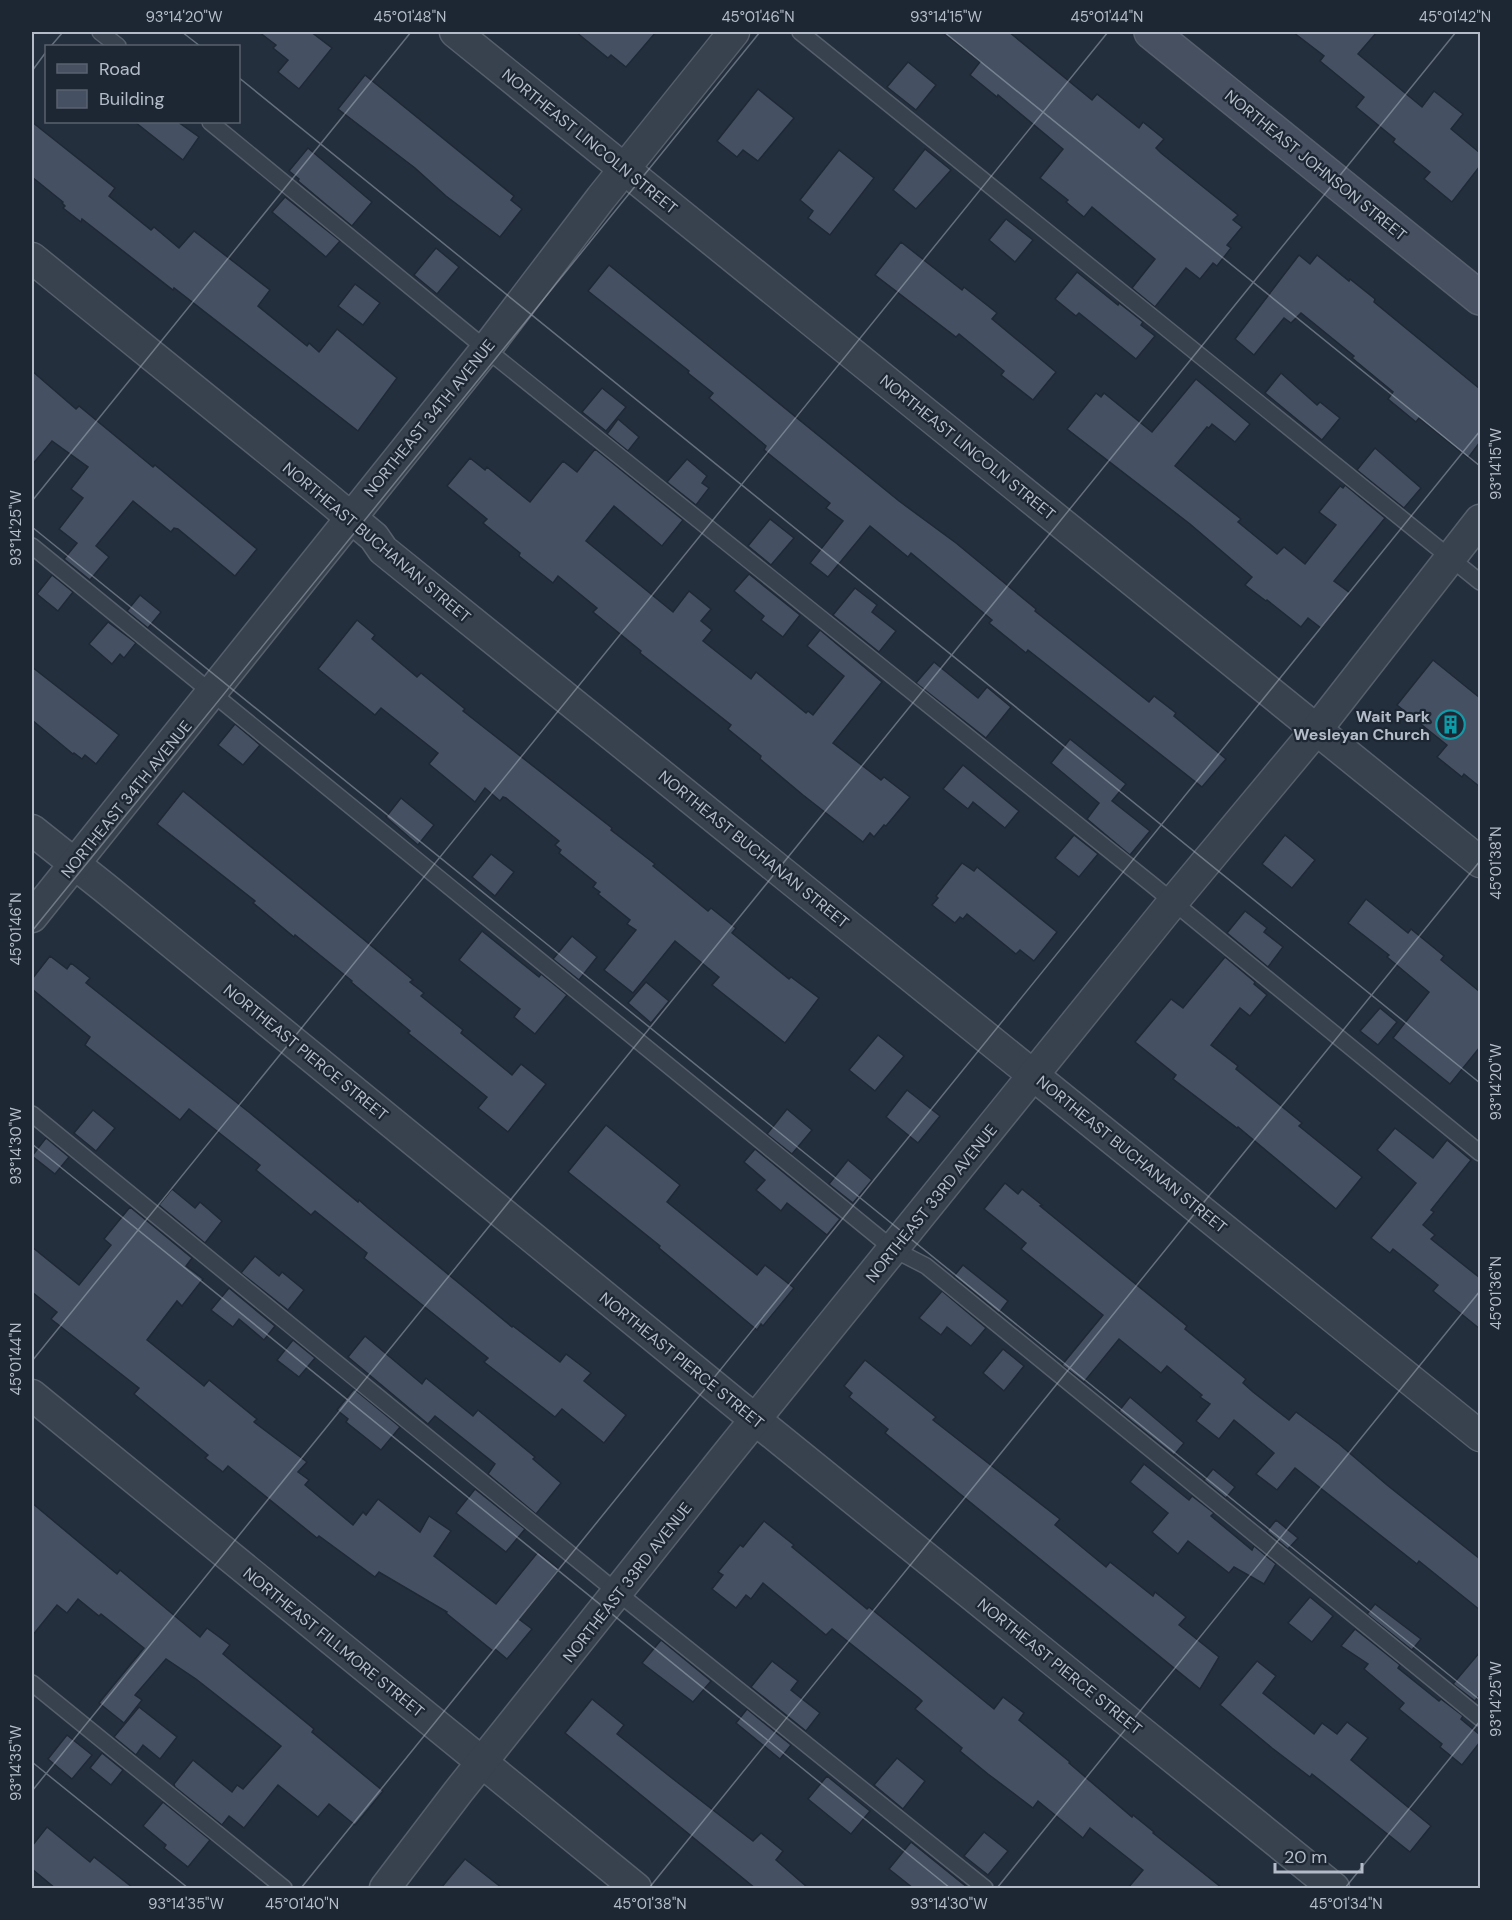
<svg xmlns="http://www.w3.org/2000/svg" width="1512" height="1920" font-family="'DM Sans',sans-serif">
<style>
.building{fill:#455162;stroke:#1f2835;stroke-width:1.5}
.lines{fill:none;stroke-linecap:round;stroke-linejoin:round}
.lane-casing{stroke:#565f6c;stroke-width:18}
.street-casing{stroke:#565f6c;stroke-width:33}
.secondary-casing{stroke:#565f6c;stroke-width:36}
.lane{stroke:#38414e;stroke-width:15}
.street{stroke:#38414e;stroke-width:30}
.secondary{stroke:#465061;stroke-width:33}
.ticks{fill:none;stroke:#b4bcc9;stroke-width:1.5;stroke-opacity:0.45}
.labels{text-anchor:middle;stroke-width:4.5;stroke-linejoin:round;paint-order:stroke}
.street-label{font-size:16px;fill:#b4bcc9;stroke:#1d2633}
.poi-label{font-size:16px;font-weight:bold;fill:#b4bcc9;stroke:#1d2633;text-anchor:end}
.neatline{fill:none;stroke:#b4bcc9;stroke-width:2}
.ticks-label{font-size:15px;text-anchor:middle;fill:#b4bcc9}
</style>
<rect width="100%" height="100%" fill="#242f3e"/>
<g class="building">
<path d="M259 32H311L332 48 299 89 278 72 288 60 273 48 276 45Z"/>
<path d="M576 32H656L626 67 611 55 608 58Z"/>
<path d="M942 32H1009L1092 100 1097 94 1139 128 1143 122 1164 139 1156 148 1161 153 1238 215 1233 220 1242 227 1227 245 1231 248 1217 266 1213 263 1200 279 1186 268 1155 307 1132 288 1155 259 1092 207 1084 217 1066 202 1068 200 1040 178 1063 149 998 95 997 97 970 75 980 62Z"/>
<path d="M1293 32H1377L1358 54 1422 107 1434 91 1463 114 1451 129 1480 153V166L1452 202 1424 179 1430 172 1393 142 1395 139 1356 107 1364 97 1320 61 1324 56Z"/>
<path d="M908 62 936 85 916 110 887 87Z"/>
<path d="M365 75 514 196 511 200 522 209 500 237 446 196 415 168 338 109Z"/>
<path d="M758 89 794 118 758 161 743 150 737 157 717 141Z"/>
<path d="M32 122 115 188 109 196 151 230 154 227 179 248 194 231 270 290 258 306 307 346 309 343 319 352 337 329 397 378 358 431 174 288 173 290 82 219 81 222 63 208 65 206 62 203 63 202 32 177Z"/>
<path d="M135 122H178L199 137 183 160Z"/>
<path d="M308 148 372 202 352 226 298 181 299 179 289 171Z"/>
<path d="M925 149 951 170 916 209 893 190Z"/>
<path d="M839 150 874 178 830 235 808 218 813 211 800 200Z"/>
<path d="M285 197 340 241 326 257 272 212Z"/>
<path d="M1006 219 1033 240 1015 262 989 240Z"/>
<path d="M901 242 962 290 964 287 997 313 992 319 1056 372 1033 400 1001 375 1004 371 959 334 956 337 875 275Z"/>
<path d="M436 248 459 267 437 294 414 275Z"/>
<path d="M1299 255 1310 264 1317 255 1349 281 1350 279 1375 299 1374 302 1480 389V442L1468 458 1419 418 1416 422 1388 399 1393 392 1352 358 1354 356 1301 313 1291 323 1284 318 1254 355 1235 339Z"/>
<path d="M609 265 899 501 956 543 1036 609 1035 611 1149 702 1154 696 1176 713 1174 716 1226 759 1202 787 1028 650 1026 653 989 623 992 620 911 553 908 557 870 526 828 577 810 563 843 521 826 508 830 503 764 450 766 446 709 398 713 393 688 373 689 371 588 291Z"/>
<path d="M1077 272 1118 305 1119 303 1143 322 1141 325 1155 336 1136 359 1079 313 1076 316 1055 299Z"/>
<path d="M355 284 380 303 363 325 338 306Z"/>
<path d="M32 371 76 409 79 406 153 467 155 465 257 549 235 576 178 529 174 528 171 532 133 501 96 546 109 557 90 580 64 559 77 543 59 529 83 498 71 489 88 467 52 441 32 465Z"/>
<path d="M1281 373 1317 405 1320 402 1340 418 1322 440 1265 393Z"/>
<path d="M1196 379 1250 424 1235 442 1212 424 1209 428 1207 427 1175 466 1241 519 1238 522 1277 554 1284 547 1305 564 1336 525 1319 512 1340 486 1343 488 1345 485 1385 518 1334 581 1350 593 1321 628 1308 618 1301 627 1267 600 1266 601 1245 585 1252 577 1190 524 1067 429 1096 393 1101 397 1104 393 1152 432Z"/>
<path d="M602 388 626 407 606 431 582 412Z"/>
<path d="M618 419 639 437 628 451 607 434Z"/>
<path d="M1375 448 1421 488 1404 508 1357 470Z"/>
<path d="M595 449 683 520 662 546 614 506 586 541 673 612 689 591 711 609 701 621 712 630 703 641 751 679 756 672 806 713 808 711 813 715 844 676 807 646 820 630 882 682 833 743 881 780 884 777 910 797 886 826 884 825 874 837 870 833 863 842 803 795 760 759 761 756 728 729 731 725 640 653 641 651 593 612 597 608 558 576 553 583 519 556 520 553 483 523 487 519 447 486 470 458 485 470 487 467 530 502 563 461 577 472Z"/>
<path d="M687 459 707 476 702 483 709 488 696 505 667 482Z"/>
<path d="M770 519 794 538 771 565 748 546Z"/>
<path d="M749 574 800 615 783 637 761 620 764 616 734 591Z"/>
<path d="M52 575 73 592 58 611 37 594Z"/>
<path d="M855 588 877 605 872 612 896 631 879 652 833 615Z"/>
<path d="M140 595 161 612 148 628 127 611Z"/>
<path d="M357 620 375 635 372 639 417 677 421 673 465 709 463 711 612 828 611 830 655 864 653 866 708 911 711 908 736 928 732 933 789 979 791 977 819 998 785 1043 712 985 719 977 675 941 633 993 604 970 636 930 627 924 630 920 598 894 600 892 593 887 596 883 559 853 561 850 555 845 559 841 506 798 503 797 500 801 485 788 475 802 429 764 438 753 381 708 375 715 318 669Z"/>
<path d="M108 622 136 643 124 658 120 654 112 664 89 644Z"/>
<path d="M1433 660 1480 698V787L1464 774 1462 777 1437 757 1447 745 1397 705Z"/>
<path d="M934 662 978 698 987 687 1011 707 986 738 916 683Z"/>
<path d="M32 667 119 735 96 764 85 755 82 759 74 753 73 754 32 720Z"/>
<path d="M235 724 260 745 243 765 218 745Z"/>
<path d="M1070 739 1126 784 1112 801 1150 831 1130 855 1087 819 1099 803 1051 763Z"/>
<path d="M963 765 1019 811 1005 828 973 802 968 809 943 789Z"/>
<path d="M183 791 413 980 410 982 424 993 421 996 463 1030 461 1033 512 1075 521 1064 546 1084 508 1132 478 1108 487 1097 408 1033 410 1031 351 982 352 981 295 935 294 937 253 903 255 901 157 824Z"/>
<path d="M401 798 434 825 418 845 386 817Z"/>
<path d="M1074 835 1098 854 1079 877 1055 858Z"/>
<path d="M1285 835 1315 860 1292 888 1262 864Z"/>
<path d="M491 854 514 872 495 896 472 877Z"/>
<path d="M962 863 974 871 977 867 1057 932 1034 961 1020 950 1016 954 967 914 963 919 960 917 955 923 932 905 938 898 936 896Z"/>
<path d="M1366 899 1408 933 1411 929 1444 956 1441 960 1480 992V1047L1450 1084 1393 1038 1429 992 1387 957 1389 955 1348 923Z"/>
<path d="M1245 911 1267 928 1264 932 1283 947 1268 967 1227 933Z"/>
<path d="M482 931 539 977 541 974 567 995 535 1034 514 1017 520 1009 459 960Z"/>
<path d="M572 936 597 957 579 980 553 959Z"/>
<path d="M50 956 67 969 71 963 90 978 86 983 250 1113 358 1202 359 1200 368 1208 512 1327 513 1326 560 1362 566 1354 591 1373 584 1381 626 1415 604 1443 562 1409 555 1417 484 1362 488 1358 364 1258 367 1253 315 1211 311 1215 256 1170 260 1165 189 1109 180 1120 85 1045 90 1037 32 989V979Z"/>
<path d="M1225 957 1255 982 1254 984 1267 995 1250 1016 1240 1008 1211 1045 1238 1066 1236 1069 1302 1123 1299 1126 1362 1177 1336 1209 1238 1127 1237 1128 1173 1079 1176 1075 1135 1042 1171 999 1183 1008Z"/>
<path d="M646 982 669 1001 651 1023 628 1003Z"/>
<path d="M1380 1008 1397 1022 1378 1045 1360 1031Z"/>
<path d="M878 1035 904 1056 875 1091 849 1070Z"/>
<path d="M907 1090 940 1116 918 1143 886 1117Z"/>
<path d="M787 1109 812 1130 792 1154 767 1134Z"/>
<path d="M93 1110 115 1128 96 1151 74 1133Z"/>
<path d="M606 1125 680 1185 667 1202 757 1275 765 1265 794 1288 763 1326 761 1324 757 1330 659 1248 660 1246 568 1172Z"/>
<path d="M1395 1128 1433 1158 1447 1140 1471 1160 1431 1210 1434 1212 1423 1225 1435 1235 1431 1239 1480 1278V1329L1433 1291 1438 1285 1393 1249 1390 1253 1371 1238 1416 1183 1377 1150Z"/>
<path d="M46 1138 69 1157 55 1174 32 1156Z"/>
<path d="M755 1149 840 1219 827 1235 787 1203 781 1211 756 1190 765 1180 744 1162Z"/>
<path d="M848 1160 872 1180 853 1203 829 1184Z"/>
<path d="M1005 1183 1018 1194 1022 1189 1042 1205 1040 1206 1187 1326 1185 1329 1246 1379 1243 1383 1253 1392 1289 1420 1296 1412 1339 1444 1387 1485 1480 1559V1610L1419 1561 1417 1564 1295 1468 1277 1490 1256 1474 1274 1453 1234 1420 1219 1439 1196 1421 1210 1404 1200 1397 1202 1395 1167 1366 1161 1373 1119 1339 1084 1382 1062 1365 1103 1315 1021 1249 1026 1243 984 1209Z"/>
<path d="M172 1189 195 1208 200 1202 222 1221 205 1243 159 1205Z"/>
<path d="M130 1207 192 1258 186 1266 203 1279 182 1306 177 1301 147 1340 204 1386 209 1380 257 1419 254 1422 307 1462 298 1472 309 1480 305 1485 353 1525 363 1512 366 1515 378 1499 420 1532 429 1516 451 1531 434 1556 496 1604 538 1552 559 1569 519 1619 532 1629 507 1659 495 1649 493 1651 446 1613 447 1612 379 1572 375 1577 319 1536 317 1538 228 1466 223 1472 205 1458 208 1455 134 1394 139 1388 51 1319 57 1312 32 1292V1247L79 1285 111 1245 104 1239Z"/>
<path d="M255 1256 279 1276 282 1272 304 1290 288 1310 241 1273Z"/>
<path d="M963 1265 1008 1301 999 1313 954 1276Z"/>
<path d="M229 1288 275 1326 264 1340 239 1319 233 1327 211 1310Z"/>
<path d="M942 1291 986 1328 971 1346 947 1327 941 1335 919 1318Z"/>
<path d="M365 1336 422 1384 426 1378 473 1416 478 1410 535 1457 533 1459 561 1483 536 1514 488 1474 495 1464 435 1416 428 1424 348 1357Z"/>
<path d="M293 1340 315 1358 299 1377 277 1360Z"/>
<path d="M1003 1349 1024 1366 1004 1391 983 1373Z"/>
<path d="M865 1360 936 1417 933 1420 1060 1519 1055 1525 1106 1567 1110 1562 1153 1596 1155 1592 1186 1617 1179 1625 1219 1657 1200 1689 885 1433 888 1429 849 1397 852 1393 844 1386Z"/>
<path d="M354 1389 400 1427 381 1450 346 1422 348 1419 337 1410Z"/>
<path d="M1130 1397 1184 1443 1174 1455 1119 1411Z"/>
<path d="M1144 1464 1189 1500 1192 1496 1214 1513 1211 1516 1252 1550 1254 1546 1276 1564 1264 1584 1234 1567 1229 1573 1188 1541 1178 1554 1152 1532 1168 1513 1130 1482Z"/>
<path d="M1213 1469 1235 1487 1226 1498 1204 1480Z"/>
<path d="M475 1489 525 1529 506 1552 456 1513Z"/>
<path d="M32 1503 117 1574 120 1570 139 1586 200 1637 207 1628 230 1645 223 1654 314 1729 312 1732 383 1791 355 1825 329 1804 318 1817 278 1785 244 1828 229 1816 222 1825 175 1787 174 1784 193 1760 232 1792 237 1785 243 1789 281 1746 196 1679 166 1659 135 1695 142 1700 124 1723 99 1703 144 1648 101 1614 99 1616 78 1599 67 1613 57 1605 32 1636Z"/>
<path d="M1276 1520 1298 1538 1288 1549 1267 1531Z"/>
<path d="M764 1521 794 1545 792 1547 867 1609 869 1607 994 1709 1003 1697 1024 1713 1019 1720 1070 1762 1069 1763 1132 1817 1133 1815 1154 1832 1153 1833 1222 1888H1128L1143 1870 1090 1828 1083 1838 1038 1801 1033 1808 988 1774 960 1751 962 1748 915 1709 922 1701 919 1698 832 1629 826 1635 763 1583 751 1599 746 1595 736 1608 712 1589 723 1575 718 1572 740 1545 743 1547Z"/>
<path d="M1310 1597 1333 1616 1312 1642 1288 1623Z"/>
<path d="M1375 1604 1421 1639 1412 1650 1367 1614Z"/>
<path d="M1355 1629 1400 1665 1398 1668 1439 1701 1441 1699 1463 1716 1461 1719 1480 1735V1742L1462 1765 1440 1747 1442 1744 1399 1709 1404 1703 1364 1669 1368 1664 1341 1646Z"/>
<path d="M661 1640 711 1681 693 1702 642 1663Z"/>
<path d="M1480 1652V1694L1475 1701 1453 1684Z"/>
<path d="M772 1661 798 1681 791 1690 820 1713 806 1731 751 1687Z"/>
<path d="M1257 1661 1276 1676 1263 1693 1314 1734 1322 1723 1337 1734 1347 1722 1368 1738 1351 1760 1431 1826 1410 1852 1312 1774 1310 1777 1272 1748 1220 1705Z"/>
<path d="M592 1699 624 1725 617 1734 668 1775 753 1841 761 1833 783 1851 776 1860 808 1888H755L565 1733Z"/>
<path d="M139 1707 177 1737 160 1759 143 1745 136 1755 114 1737Z"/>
<path d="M747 1709 791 1745 780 1759 736 1723Z"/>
<path d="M67 1735 92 1755 72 1779 48 1759Z"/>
<path d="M102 1753 123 1770 111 1785 90 1768Z"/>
<path d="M897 1758 925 1781 903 1809 874 1785Z"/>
<path d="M827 1776 870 1811 851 1834 808 1799Z"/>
<path d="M163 1802 210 1840 188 1867 164 1848 166 1845 143 1826Z"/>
<path d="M47 1827 90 1862 94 1857 133 1888H55L32 1869V1846Z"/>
<path d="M984 1832 1008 1851 988 1875 964 1856Z"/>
<path d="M911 1842 968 1888H913L889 1869Z"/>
<path d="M465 1859 502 1888H441Z"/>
</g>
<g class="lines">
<defs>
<g id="lane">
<path d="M100 32 118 46"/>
<path d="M800 32 1480 582"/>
<path d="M210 122 486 349 1150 883 1480 1153"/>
<path d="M32 546 893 1249 926 1266 1480 1718"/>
<path d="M32 1114 618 1593 985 1888"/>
<path d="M32 1683 284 1888"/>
</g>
<g id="street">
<path d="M455 32 1480 862"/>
<path d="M32 258 325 496 374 537 383 550 1480 1436"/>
<path d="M32 830 105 888 736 1404 1334 1888"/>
<path d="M32 917 486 349 601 198 734 32"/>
<path d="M32 1395 636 1888"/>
<path d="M385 1888 458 1792 724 1458 1173 902 1317 729 1480 520"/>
</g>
<path id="secondary" d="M1151 32 1480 298"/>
</defs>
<use href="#lane" class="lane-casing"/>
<use href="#street" class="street-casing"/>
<use href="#secondary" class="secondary-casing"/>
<use href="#lane" class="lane"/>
<use href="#street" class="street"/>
<use href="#secondary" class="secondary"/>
</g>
<path class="ticks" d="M182 32 200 46M944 32 1480 466M51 46 63 32M32 71 46 52M238 77 1480 1083M32 501 411 32M32 527 1480 1700M32 931 760 32M32 1144 950 1888M32 1361 1108 32M32 1762 188 1888M32 1791 1456 32M301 1888 1480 431M649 1888 1480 861M997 1888 1480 1291M1345 1888 1480 1721"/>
<defs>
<symbol id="building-ring" viewBox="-11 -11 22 22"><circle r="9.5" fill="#1d2633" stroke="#0f9aa8" stroke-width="1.5"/><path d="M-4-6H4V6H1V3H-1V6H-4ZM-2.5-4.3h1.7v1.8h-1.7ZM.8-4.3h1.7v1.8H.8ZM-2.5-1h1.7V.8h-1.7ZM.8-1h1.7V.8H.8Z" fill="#0f9aa8"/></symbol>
</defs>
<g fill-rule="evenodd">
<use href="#building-ring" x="1434" y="708" width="33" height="33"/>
</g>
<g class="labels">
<g class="street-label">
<text transform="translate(590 141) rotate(39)" y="6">NORTHEAST LINCOLN STREET</text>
<text transform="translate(1316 165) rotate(39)" y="6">NORTHEAST JOHNSON STREET</text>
<text transform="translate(429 418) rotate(-51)" y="6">NORTHEAST 34TH AVENUE</text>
<text transform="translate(968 447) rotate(39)" y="6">NORTHEAST LINCOLN STREET</text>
<text transform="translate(377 542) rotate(40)" y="6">NORTHEAST BUCHANAN STREET</text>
<text transform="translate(126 799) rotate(-51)" y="6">NORTHEAST 34TH AVENUE</text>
<text transform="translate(754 849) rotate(39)" y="6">NORTHEAST BUCHANAN STREET</text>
<text transform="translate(306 1052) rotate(39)" y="6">NORTHEAST PIERCE STREET</text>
<text transform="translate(1132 1154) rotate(39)" y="6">NORTHEAST BUCHANAN STREET</text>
<text transform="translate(931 1203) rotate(-51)" y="6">NORTHEAST 33RD AVENUE</text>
<text transform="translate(682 1360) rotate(39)" y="6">NORTHEAST PIERCE STREET</text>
<text transform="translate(627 1582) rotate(-52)" y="6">NORTHEAST 33RD AVENUE</text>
<text transform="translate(334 1642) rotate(39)" y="6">NORTHEAST FILLMORE STREET</text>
<text transform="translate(1060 1666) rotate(39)" y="6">NORTHEAST PIERCE STREET</text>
</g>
<g class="poi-label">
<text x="1430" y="722">Wait Park<tspan x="1430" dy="18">Wesleyan Church</tspan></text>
</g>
</g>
<rect width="1512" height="1920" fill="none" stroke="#1d2633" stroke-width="66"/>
<rect x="45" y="45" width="195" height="78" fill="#1d2633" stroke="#59626f" stroke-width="1.5"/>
<rect x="57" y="64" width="30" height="9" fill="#465061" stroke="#59626f" stroke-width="1.5"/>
<text x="99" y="75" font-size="18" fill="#b4bcc9">Road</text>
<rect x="57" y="90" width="30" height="18" fill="#455162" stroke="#59626f" stroke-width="1.5"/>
<text x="99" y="105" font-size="18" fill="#b4bcc9">Building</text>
<path d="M1275 1863v9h87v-9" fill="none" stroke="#b4bcc9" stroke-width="3"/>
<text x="1284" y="1863" font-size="18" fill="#b4bcc9" stroke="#1d2633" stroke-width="4.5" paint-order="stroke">20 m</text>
<rect x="33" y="33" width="1446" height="1854" class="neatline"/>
<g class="ticks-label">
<text x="184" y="22">93°14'20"W</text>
<text x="410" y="22">45°01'48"N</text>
<text x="758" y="22">45°01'46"N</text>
<text x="946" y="22">93°14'15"W</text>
<text x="1107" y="22">45°01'44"N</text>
<text x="1455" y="22">45°01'42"N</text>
<text transform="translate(1496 464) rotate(-90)" y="5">93°14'15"W</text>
<text transform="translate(16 528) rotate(-90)" y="5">93°14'25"W</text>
<text transform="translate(1496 863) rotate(-90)" y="5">45°01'38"N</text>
<text transform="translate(16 929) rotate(-90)" y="5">45°01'46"N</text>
<text transform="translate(1496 1082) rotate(-90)" y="5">93°14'20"W</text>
<text transform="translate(16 1146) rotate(-90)" y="5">93°14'30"W</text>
<text transform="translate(1496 1293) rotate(-90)" y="5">45°01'36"N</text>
<text transform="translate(16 1359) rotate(-90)" y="5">45°01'44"N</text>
<text transform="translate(1496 1699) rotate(-90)" y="5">93°14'25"W</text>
<text transform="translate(16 1763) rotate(-90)" y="5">93°14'35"W</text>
<text x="186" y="1909">93°14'35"W</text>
<text x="302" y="1909">45°01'40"N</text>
<text x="650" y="1909">45°01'38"N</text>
<text x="949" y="1909">93°14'30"W</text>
<text x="1346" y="1909">45°01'34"N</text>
</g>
</svg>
